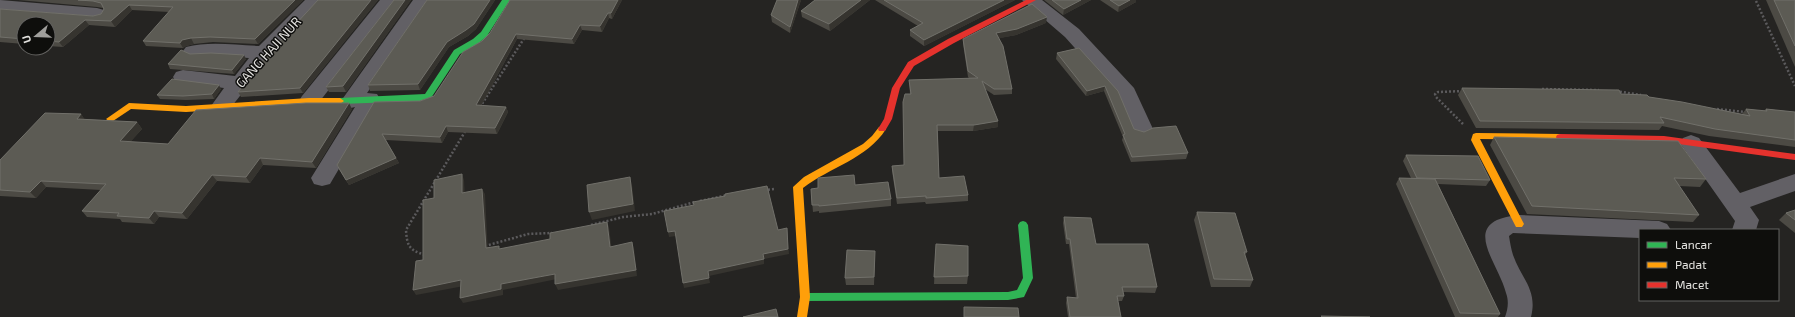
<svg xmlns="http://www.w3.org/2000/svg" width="1795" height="317" font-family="'Exo 2',sans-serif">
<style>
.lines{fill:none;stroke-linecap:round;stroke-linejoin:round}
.path{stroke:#5b5a5c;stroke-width:2.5;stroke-dasharray:2 2;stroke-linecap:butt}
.street{fill:#626065;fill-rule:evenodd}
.fast{fill:#30b455;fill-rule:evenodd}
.slow{fill:#ff9f0a;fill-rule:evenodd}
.jam{fill:#e5322d;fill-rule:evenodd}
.wall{fill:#4c4a44}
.shaded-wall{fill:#36342f}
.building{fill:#5c5b54;stroke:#71706a}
.labels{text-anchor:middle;stroke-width:3;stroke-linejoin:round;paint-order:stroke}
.street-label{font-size:13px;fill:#e2e1de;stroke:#0e0e0c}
</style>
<rect width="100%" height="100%" fill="#252422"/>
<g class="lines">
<g class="path">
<path d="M1756 1 1795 86"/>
<path d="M1542 89 1599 90"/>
<path d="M1463 91 1438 92 1435 94 1436 97 1463 124"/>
<path d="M1616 91 1641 95"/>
<path d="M480 107 525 37"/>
<path d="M1717 109 1745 112"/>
<path d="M764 190 775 189"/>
<path d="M700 201 728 195"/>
<path d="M591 225 623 217 652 214 695 202"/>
<path d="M485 246 528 234 552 233"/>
<path d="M425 255C409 250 407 246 406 230L466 130"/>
</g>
<g class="street">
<path d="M0 0 97 8 104 10 106 14 104 18 97 20 0 12Z"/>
<path d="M305 0H324L271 57 228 111 221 113 214 111 211 106 224 88 176 82 173 77 176 72 183 70 235 76 249 58 214 56 193 57 186 55 183 51 186 47C209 41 235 45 259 46Z"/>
<path d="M380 0H399L316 106 309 108 302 106 299 101 302 96Z"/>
<path d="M413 0H431L367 93 377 94 380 99 330 184 322 186 314 184 311 178 355 107 351 108 344 106 341 101Z"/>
<path d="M1022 0H1042L1079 29 1134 88 1153 129 1150 134 1142 136 1134 134 1118 96 1065 37Z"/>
<path d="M1691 135 1699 138 1740 193 1795 174V191L1750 207 1759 220 1756 230H1732L1735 221 1680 143 1683 138Z"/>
<path d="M1519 215 1659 221 1667 224 1671 230H1640V238L1513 233 1509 236C1510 242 1511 249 1513 255 1521 278 1538 290 1531 317H1505C1508 309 1509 301 1506 293 1498 261 1457 221 1519 215Z"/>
</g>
<g class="fast">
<path d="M502 0H510L487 36 479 43 460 54 431 98 422 101 340 104 336 101 340 98 425 94 454 50 473 39 481 32Z"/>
<path d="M1023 221 1026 222 1028 225 1033 278 1024 297 1008 300 805 301 801 300 800 297 801 294 805 293 1008 292 1017 290 1023 278 1018 225 1020 222Z"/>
</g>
<g class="slow">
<path d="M309 98H340L344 101 340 104H309L186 112 131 109 113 121 110 122 106 119 129 103 186 106Z"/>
<path d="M882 126 886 129C867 159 830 167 803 188L810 297 807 317H797L800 297 793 187 804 177 863 144 872 136 879 127Z"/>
<path d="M1476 133 1560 134 1564 137 1560 140 1480 139 1524 224 1522 227H1516L1471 140 1473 134Z"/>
</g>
<g class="jam">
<path d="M1026 0H1036L954 43 914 66 900 88 892 119 885 131H879L878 129 884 119 892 88 908 62 948 39Z"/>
<path d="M1560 134 1664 136 1795 154V160L1664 142 1557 139 1556 137 1557 135Z"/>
</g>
</g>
<g class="wall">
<path d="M18 0H303L258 44 213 42 194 44 186 46 183 48 146 46 143 41 169 12 132 10 115 27 89 25 63 47 48 46V24H24V44L0 42V9L93 16 101 14 104 9 103 8 97 7Z"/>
<path d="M318 0H378L303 93 241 97 238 92Z"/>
<path d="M394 0H411L346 92H329L326 87Z"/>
<path d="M427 0H495L476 29 468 36 449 47 420 90 370 91 368 85Z"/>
<path d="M622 0 612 19 609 18 602 32 582 30 574 44 517 39 481 106 506 107 508 112 497 134 448 132 442 143 386 140 399 163 349 185 340 171 337 165 420 101 434 96 482 41 490 33Z"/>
<path d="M801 0 790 33 772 22 771 15Z"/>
<path d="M815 0H870L830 31 802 17 801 11Z"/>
<path d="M875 0H1015L924 46 910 36V30L918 26Z"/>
<path d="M1044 0H1091L1063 15Z"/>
<path d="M1100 0H1136V2L1118 12Z"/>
<path d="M1766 0H1795V67Z"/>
<path d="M1046 23 1016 35 999 38 1012 89V94L994 95 985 89 998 121V127L973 131H938L939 178 968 195V201L926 204 925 202 897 204 892 171V166L904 165 910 94 909 80 969 78 968 77 963 44V39Z"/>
<path d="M1079 48 1134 129 1188 153 1186 159 1131 162 1122 140 1123 137 1104 91 1086 96 1056 59 1057 53Z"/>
<path d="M190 54 246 59 234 74 170 69 168 64Z"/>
<path d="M1462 88 1621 94 1649 97 1742 114 1746 109 1764 111 1766 109 1795 112V147L1709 136 1662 126 1659 130 1476 128 1458 95Z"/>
<path d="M221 89 214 99 186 100 160 99 157 95Z"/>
<path d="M352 109 316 168 263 165 250 183 217 181 187 219 159 217 154 224 122 222 120 219 87 217 82 211 101 190 46 187 36 198 0 196V160L81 114 84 119 137 122 142 129 130 142 168 144Z"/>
<path d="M1494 137 1706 179 1700 187 1679 186 1699 215 1693 222 1527 214 1490 145Z"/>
<path d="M1406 155 1490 180 1486 186 1438 184 1500 314 1498 317H1455L1396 184 1399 178H1411L1403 161Z"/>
<path d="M855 185 891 199V206L819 213V211L813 212 811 189Z"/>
<path d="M1795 210V233L1779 220 1786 213Z"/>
<path d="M1197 212 1247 252 1245 255 1253 280 1250 287H1211L1194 220Z"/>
<path d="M1064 217 1096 244 1157 287 1155 293 1123 292 1124 296 1122 301H1118L1121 317H1068L1066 303 1067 297 1076 298 1069 244H1066L1063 223Z"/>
<path d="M936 244 968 276 967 284H934Z"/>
<path d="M875 258 874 285H846L845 278Z"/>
</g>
<g class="shaded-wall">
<path d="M295 0H303L258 44 255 39Z"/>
<path d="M371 0H378L303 93 300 88Z"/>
<path d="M405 0H411L346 92 343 86Z"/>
<path d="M490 0H495L476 29 468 36 449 47 420 90 418 84 447 42Z"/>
<path d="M618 0H622L612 19 611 13Z"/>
<path d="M798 0H801L790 33V27Z"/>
<path d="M861 0H870L830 31 829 24Z"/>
<path d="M1004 0H1015L924 46V40Z"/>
<path d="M1081 0H1091L1063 15 1064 9Z"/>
<path d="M1130 0H1136V2L1118 12 1119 6Z"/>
<path d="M129 5 132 10 115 27 111 21Z"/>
<path d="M608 13 609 18 602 32 600 26Z"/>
<path d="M1047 17 1046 23 1016 35 996 39V33Z"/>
<path d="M85 20 89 25 63 47 59 42Z"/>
<path d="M580 25 582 30 574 44 572 39Z"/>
<path d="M516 34 517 39 478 111 476 105Z"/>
<path d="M191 38 194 44 186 46 183 48 180 43 182 40Z"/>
<path d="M244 55 246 59 234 74 232 70Z"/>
<path d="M219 85 221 89 214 99 212 94Z"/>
<path d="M1105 86 1104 91 1086 96 1087 91Z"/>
<path d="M349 103 352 109 316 168 312 162Z"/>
<path d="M506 107 508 112 497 134 495 128Z"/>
<path d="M81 114 86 121 77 119Z"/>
<path d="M998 121V127L973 131 974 125Z"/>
<path d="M137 122 142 129 125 148 120 141Z"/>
<path d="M446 126 448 132 442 143 440 137Z"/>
<path d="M260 158 263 165 250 183 246 177Z"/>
<path d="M396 158 399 163 349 185 346 180Z"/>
<path d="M462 174 464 180 465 199 462 193Z"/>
<path d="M212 175 217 181 187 219 182 213Z"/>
<path d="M630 177 632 185 635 211 592 220 589 212Z"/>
<path d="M41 181 46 187 36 198 30 192Z"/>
<path d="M482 189 485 194 488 254 486 248Z"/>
<path d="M154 211 159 217 154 224 149 218Z"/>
<path d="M607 222 609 227 612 252 610 247Z"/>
<path d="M787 228 789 254 764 259V264L709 276 708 271 763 254Z"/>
<path d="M675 231 676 236 669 237 668 232Z"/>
<path d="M632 242 634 248 637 276 558 290 555 284Z"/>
<path d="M555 274 557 279 503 290V295L463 303 460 298 501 284Z"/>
<path d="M709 278 710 283 684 288 683 283Z"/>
<path d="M461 280 464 286 416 295 413 290Z"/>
</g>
<g class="building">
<path d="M78 0H295L255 39 210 37 191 38 182 40 180 43 143 41 173 7 129 5 111 21 85 20 59 42 48 41V24H24V39L0 37V9L93 16 101 14 104 9 101 3 93 1Z"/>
<path d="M318 0H371L300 88 238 92 269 53Z"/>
<path d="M394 0H405L343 86 326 87Z"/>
<path d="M427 0H490L474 24 466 30 447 42 418 84 368 85Z"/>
<path d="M510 0H618L611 13H608L600 26 580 25 572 39 516 34 476 105 506 107 495 128 446 126 440 137 382 134 396 158 346 180 337 165 374 102 420 101 434 96 463 52 482 41 490 33Z"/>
<path d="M777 0H798L790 27 771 15Z"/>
<path d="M815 0H861L829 24 801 11Z"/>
<path d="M884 0H1004L924 40 910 30 923 23Z"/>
<path d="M1052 0H1081L1064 9Z"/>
<path d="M1110 0H1130L1119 6Z"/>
<path d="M1774 0H1795V46Z"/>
<path d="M1032 4 1047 17 1017 29 996 33 1003 46 1012 89H994L982 81 998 121 974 125H937L939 178 964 176 968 195 926 198V196L897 198 892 166 904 165 903 102 905 94H911L909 80 978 78 968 71 963 39Z"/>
<path d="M1079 48 1118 91 1134 129 1144 132 1153 128 1176 126 1188 153 1132 157 1123 135 1125 134 1105 86 1087 91 1057 53Z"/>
<path d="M181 50 190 54 211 53 244 55 232 70 168 64Z"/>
<path d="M172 79 219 85 212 94 183 96 157 95Z"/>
<path d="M1462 88 1619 90 1621 94 1647 95 1649 97 1682 102 1750 116 1746 109 1767 111 1766 109 1795 112V140L1715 129 1660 117 1664 123 1480 121Z"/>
<path d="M306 103H349L312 162 260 158 246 177 212 175 182 213 154 211 149 218 117 216 119 213 82 211 106 184 41 181 30 192 0 190V160L45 113 81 114 77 119 137 122 120 141 168 144 196 110Z"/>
<path d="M1494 137 1678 141 1706 179 1674 178 1699 215 1532 206Z"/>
<path d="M1406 155 1478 156 1490 180 1417 178Z"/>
<path d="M462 174V193L482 189 486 248 499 246V249L550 239V233L607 222 610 247 632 242 636 270 555 284V274L501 284V289L460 298 461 280 413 290 416 261 423 260V200L434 198V180Z"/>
<path d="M854 175 855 185 888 182 891 199 819 206V205H812L811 189 818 188V178Z"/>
<path d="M630 177 633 204 589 212 587 185Z"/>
<path d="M1399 178 1435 179 1500 314 1460 313Z"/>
<path d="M767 186 778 230 787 228 788 249 763 254 764 259 708 271 709 278 683 283 675 231 668 232 664 211 694 205 693 202 725 196V194Z"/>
<path d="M1795 210V220L1786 213Z"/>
<path d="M1197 212 1235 213 1247 252H1244L1253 280 1214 279Z"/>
<path d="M1064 217 1091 218 1096 244H1148L1157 287H1122L1124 296H1117L1121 317H1070L1067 297 1078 298 1070 239H1067Z"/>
<path d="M936 244 968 246V276L934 277Z"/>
<path d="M847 250 875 251 874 277 845 278Z"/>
<path d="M964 307 1018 308 1019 317H964Z"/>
<path d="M776 309 778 317H743Z"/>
<path d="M1321 316 1370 317H1322Z"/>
</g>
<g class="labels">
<g class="street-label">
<text transform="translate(268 52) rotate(-48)" y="5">GANG HAJI NUR</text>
</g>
</g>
<rect x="1639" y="229" width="140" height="72" fill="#0e0e0c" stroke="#636260"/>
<rect x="1647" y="242" width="20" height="6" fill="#30b455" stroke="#636260"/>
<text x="1675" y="249" font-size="12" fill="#e2e1de">Lancar</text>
<rect x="1647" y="262" width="20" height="6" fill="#ff9f0a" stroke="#636260"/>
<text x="1675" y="269" font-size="12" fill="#e2e1de">Padat</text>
<rect x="1647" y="282" width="20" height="6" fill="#e5322d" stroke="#636260"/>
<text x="1675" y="289" font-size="12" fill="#e2e1de">Macet</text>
<g transform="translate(36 36) rotate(251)"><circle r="19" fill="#0e0e0c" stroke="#636260"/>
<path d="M0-3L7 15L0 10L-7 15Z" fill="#a09f9c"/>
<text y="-6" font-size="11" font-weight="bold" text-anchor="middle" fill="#e2e1de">U</text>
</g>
</svg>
